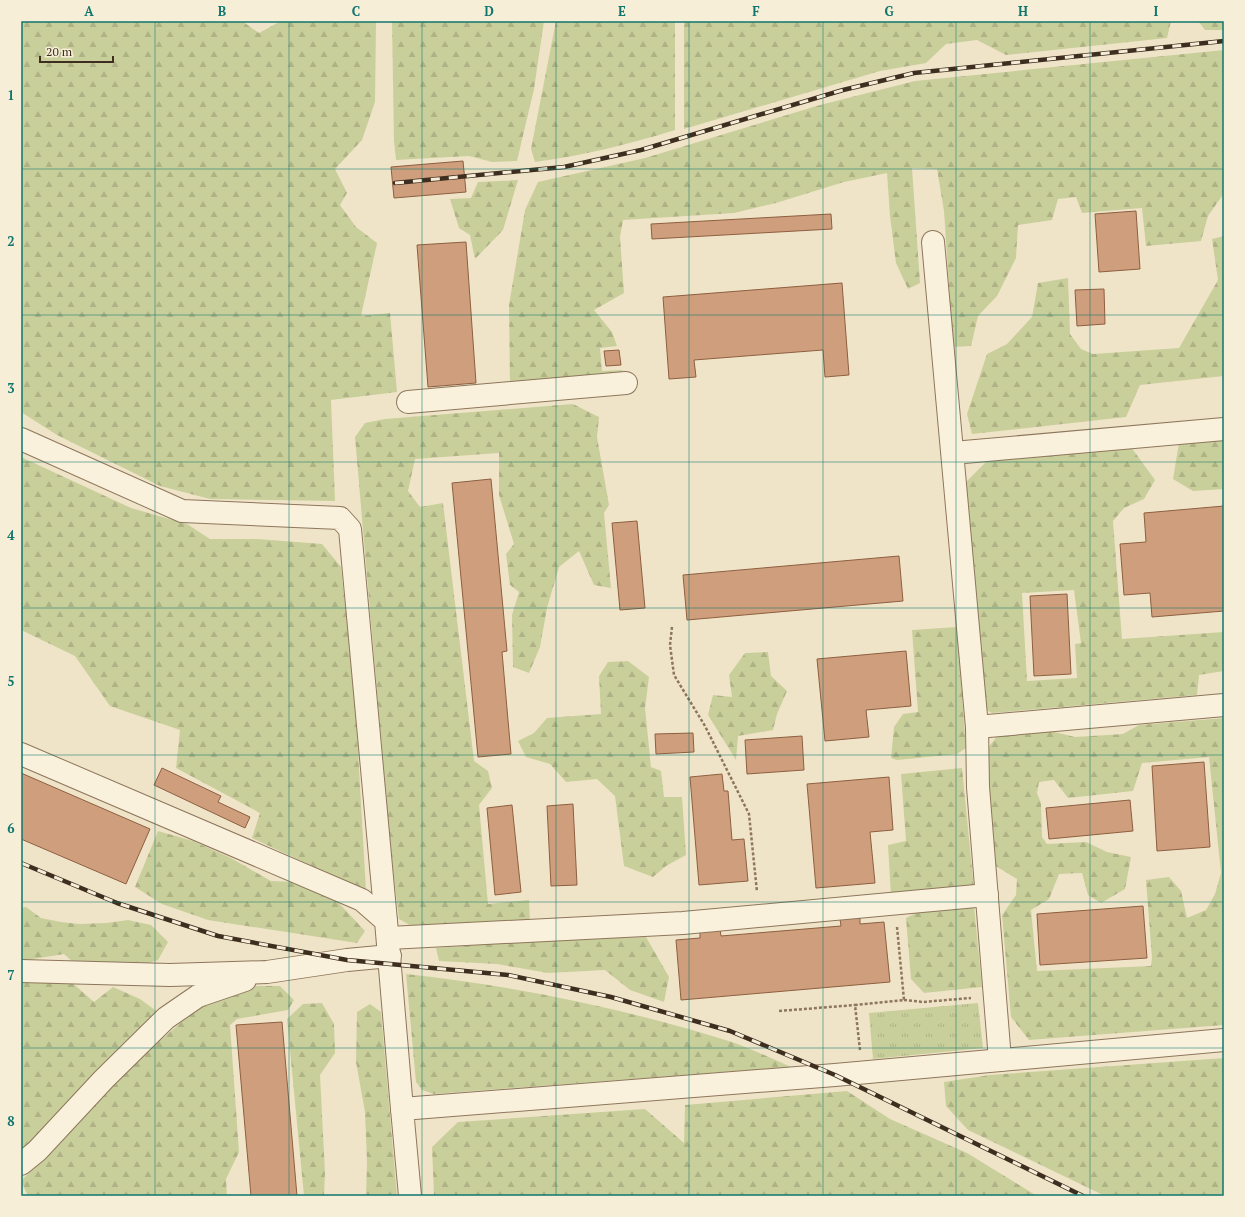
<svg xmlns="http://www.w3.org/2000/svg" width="1245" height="1217" font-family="'PT Serif',serif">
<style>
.grass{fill:url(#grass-tufts)}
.forest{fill:url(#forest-firs);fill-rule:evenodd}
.building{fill:#cf9f7d;stroke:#8d5f41}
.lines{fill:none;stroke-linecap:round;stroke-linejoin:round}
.minor-casing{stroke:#8d765c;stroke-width:24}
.path{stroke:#8d765c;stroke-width:2.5;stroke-dasharray:3 2;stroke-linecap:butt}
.minor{stroke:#faf1dc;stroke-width:22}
.rail-casing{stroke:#3d2e20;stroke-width:4.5}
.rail{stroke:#f7eed8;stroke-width:3;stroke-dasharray:9;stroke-linecap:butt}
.grid{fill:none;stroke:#0f766e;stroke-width:1;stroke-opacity:0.55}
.neatline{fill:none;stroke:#0f766e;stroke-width:1.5}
.grid-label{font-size:13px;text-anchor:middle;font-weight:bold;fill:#0f766e}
</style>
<defs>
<pattern id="grass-tufts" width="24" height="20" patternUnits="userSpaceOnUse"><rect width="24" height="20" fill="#c9cf9b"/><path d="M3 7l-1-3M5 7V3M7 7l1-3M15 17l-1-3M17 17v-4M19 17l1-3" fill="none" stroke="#aeb285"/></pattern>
<pattern id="forest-firs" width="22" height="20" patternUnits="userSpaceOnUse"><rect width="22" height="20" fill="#c9cf9b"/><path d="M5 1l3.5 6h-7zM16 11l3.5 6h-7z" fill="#aeb285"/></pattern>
</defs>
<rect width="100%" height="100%" fill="#f0e4c8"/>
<path class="grass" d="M978 1003 983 1048 873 1059 869 1013Z"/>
<g class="forest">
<path d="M21 21H242L259 33 281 21H376L375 102 362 140 335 169 347 193 340 205 356 227 377 243 361 316 390 313 397 392 331 400 335 501 210 499 160 486 57 435 21 412Z"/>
<path d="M392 21H544L534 89 517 161 492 162 469 156 396 160 394 141Z"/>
<path d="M556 21H675V130C627 145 585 155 535 162L531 149Z"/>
<path d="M684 21H1171L1167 38 1006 55 977 40 946 44 926 63 880 71 684 129Z"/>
<path d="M1198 21H1224V30H1205Z"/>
<path d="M1224 50V197L1222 196 1208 216 1201 241 1146 246 1142 208 1082 213 1076 197 1058 199 1052 220 1018 225 1016 258 997 296 978 316 971 346 953 347 944 211 937 169 912 168 920 283 908 289 896 263 890 216 887 173 844 182 776 203 734 213 623 220 620 237 624 293 594 310 612 332 617 346 600 348 602 371 623 370 617 380 510 386 509 305 525 210 538 182 645 158 820 105 915 81Z"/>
<path d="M518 180 503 230 475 259 470 235 459 228 450 199 471 198 478 182Z"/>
<path d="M1224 236V376L1140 385 1126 417 972 434 967 414 987 354 1007 344 1032 317 1038 283 1068 278 1070 334 1081 349 1093 354 1179 348 1218 280 1212 239Z"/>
<path d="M573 404 599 417 597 437 609 505 604 513 611 588 594 585 579 551 559 567 547 608 540 647 529 673 513 667 512 615 519 592 510 585 506 554 514 544 499 495V453L415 459 408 491 420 507 443 503 474 761 488 771 492 788 479 805 488 904 529 900 530 923 415 928 399 919 391 855 355 437 365 423 385 419Z"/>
<path d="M1224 440V489L1193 491 1173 479 1179 443Z"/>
<path d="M1131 447 1155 480 1144 499 1124 508 1113 521 1122 639 1224 632V671L1199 675 1197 695 992 713 983 708 966 482 989 459ZM1074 590 1081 643 1075 644 1077 678 1027 681 1022 593Z"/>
<path d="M21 457 131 508 187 524 210 539H258L322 544 341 567 355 698 366 891 252 838 260 813 176 768 180 730 110 706 75 656 21 630Z"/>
<path d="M957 627 966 748 957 754 897 760 891 758 894 727 903 714 918 712 912 630Z"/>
<path d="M768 652 771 676 787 691 777 714 773 730 738 736 736 760 708 715 713 695 732 697 729 675 745 653Z"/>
<path d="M628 661 649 677 645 708 651 767 661 771 664 797H682L686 855 666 866 653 877 624 866 615 796 597 779 566 782 550 764 526 757 518 741 534 733 547 718 601 714 599 676 608 662Z"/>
<path d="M1224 718V1025L1029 1040 1011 1017 1002 915 1016 895 1017 879 994 865 986 750 999 734 1046 730 1075 737 1123 734 1139 725ZM1209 757 1221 873 1215 894 1206 910 1187 918 1181 891 1169 877 1146 880 1152 958 1151 966 1037 971 1031 910 1049 899 1059 874 1082 873 1088 895 1101 903 1125 889 1131 857 1107 852 1086 842 1047 844 1042 837 1041 803 1037 793 1039 782 1054 780 1068 798 1133 791 1142 763Z"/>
<path d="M962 768 974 889 891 896 888 845 906 841 901 774Z"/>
<path d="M158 831 193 841 231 858 271 881 296 882 335 899 365 931 357 943 208 920 162 904 135 887Z"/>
<path d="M974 906 982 987 924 993 911 979 906 918 920 911Z"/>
<path d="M26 907 41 918 61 922 79 924 106 923 128 920 151 925 168 942 158 960 139 966H77L64 954 21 961V908Z"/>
<path d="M646 937 669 977 664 1002 630 990 605 970 548 973 497 964 439 961 436 948 546 940Z"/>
<path d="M406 974C517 986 628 1009 735 1043 754 1050 773 1059 791 1067L434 1094 422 1090 416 1082Z"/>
<path d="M21 980H69L94 1002 113 987 140 999 159 1013 21 1152Z"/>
<path d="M252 986H280L294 1000 288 1010 237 1019 230 1025 239 1152 226 1179 227 1196H28L21 1181 134 1063 185 1019 216 998Z"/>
<path d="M322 1003 334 1024 335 1053 320 1075 325 1173 324 1196H304L287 1019 303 1004Z"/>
<path d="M370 1004 381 1012 397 1196H366L367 1162 365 1112 356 1062 357 1012Z"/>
<path d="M1224 1058V1196H1105L968 1130 946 1106 944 1082 990 1075Z"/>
<path d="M847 1091 890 1119 967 1153 1037 1196H434L432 1147 458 1122 645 1109 684 1143 685 1105Z"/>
</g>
<g class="building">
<path d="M463 161 466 192 394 198 391 167Z"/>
<path d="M1136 211 1140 269 1099 272 1095 214Z"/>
<path d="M831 214 832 229 652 239 651 224Z"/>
<path d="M466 242 476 383 428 387 417 245Z"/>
<path d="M842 283 849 375 825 377 823 350 694 360 696 377 669 379 663 297Z"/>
<path d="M1104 289 1105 324 1077 326 1075 290Z"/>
<path d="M619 350 621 365 606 366 604 351Z"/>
<path d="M491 479 507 651 502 652 511 754 478 757 452 483Z"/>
<path d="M1224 506V611L1152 617 1150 593 1124 595 1120 544 1146 542 1144 513Z"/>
<path d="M637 521 645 608 620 610 612 523Z"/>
<path d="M899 556 903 601 687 620 683 575Z"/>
<path d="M1067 594 1071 674 1034 676 1030 596Z"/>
<path d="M906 651 911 706 866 710 869 737 825 741 817 659Z"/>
<path d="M693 733 694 752 656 754 655 734Z"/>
<path d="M802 736 804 770 747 774 745 740Z"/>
<path d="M1204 762 1210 847 1157 851 1152 766Z"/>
<path d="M162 768 221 796 218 802 250 817 245 828 154 785Z"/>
<path d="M21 773 150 829 126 884 21 839Z"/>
<path d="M722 774 724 791H728L732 840 744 839 748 881 699 885 690 777Z"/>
<path d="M889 777 893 830 870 832 875 883 816 888 807 784Z"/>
<path d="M1130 800 1133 831 1049 839 1046 808Z"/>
<path d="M573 804 577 885 551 886 547 806Z"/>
<path d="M512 805 521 892 495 895 487 808Z"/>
<path d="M1143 906 1147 958 1040 965 1037 914Z"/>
<path d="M860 918V924L884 922 890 982 681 1000 676 940 700 938V931L720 929 721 936 841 926 840 919Z"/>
<path d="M282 1022 297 1196H251L236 1025Z"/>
</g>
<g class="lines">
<defs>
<g id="minor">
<path d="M933 242 977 727 978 787 1000 1060"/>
<path d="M408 402 626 383"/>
<path d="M21 439 182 511 340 518 350 529 386 921"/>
<path d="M953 453 1224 429"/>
<path d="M977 727 1224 705"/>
<path d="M21 754 362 900 386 921 402 1109"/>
<path d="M389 938 683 923 987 895"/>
<path d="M21 971 170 975 267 972 347 960 390 956"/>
<path d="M21 1164 37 1151 104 1079 166 1018 198 996 245 980"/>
<path d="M410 1196 402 1109 835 1075 1224 1040"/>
</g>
</defs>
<use href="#minor" class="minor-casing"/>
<g class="path">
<path d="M672 627 670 645 674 675 705 726 749 814 757 892"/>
<path d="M904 1000 923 1002 971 998"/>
<path d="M779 1011 855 1005"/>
<path d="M860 1050 855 1005 904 1000 897 927"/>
</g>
<use href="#minor" class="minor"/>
<defs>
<g id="rail">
<path d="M395 183 564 167 641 150 843 90 914 73 1224 41"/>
<path d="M21 863 117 903 218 936 347 960 508 975 611 997 730 1031 835 1075 1083 1196"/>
</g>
</defs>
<use href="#rail" class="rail-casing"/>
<use href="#rail" class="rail"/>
</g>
<path class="grid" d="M155 21V1196M289 21V1196M422 21V1196M556 21V1196M689 21V1196M823 21V1196M956 21V1196M1090 21V1196M21 169H1224M21 315H1224M21 462H1224M21 608H1224M21 755H1224M21 902H1224M21 1048H1224"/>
<rect width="1245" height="1217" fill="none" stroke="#f7eed8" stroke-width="44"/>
<path d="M40 56v6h73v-6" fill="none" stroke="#3d2e20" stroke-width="2"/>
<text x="46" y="56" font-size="12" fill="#3d2e20" stroke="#f7eed8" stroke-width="3" paint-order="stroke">20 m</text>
<rect x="22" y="22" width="1201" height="1173" class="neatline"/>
<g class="grid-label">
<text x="89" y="16">A</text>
<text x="222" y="16">B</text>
<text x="356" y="16">C</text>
<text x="489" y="16">D</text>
<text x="622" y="16">E</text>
<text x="756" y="16">F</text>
<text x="889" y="16">G</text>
<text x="1023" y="16">H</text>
<text x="1156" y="16">I</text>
<text x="11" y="100">1</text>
<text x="11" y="246">2</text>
<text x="11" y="393">3</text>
<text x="11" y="540">4</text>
<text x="11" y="686">5</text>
<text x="11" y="833">6</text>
<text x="11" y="980">7</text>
<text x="11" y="1126">8</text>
</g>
</svg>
